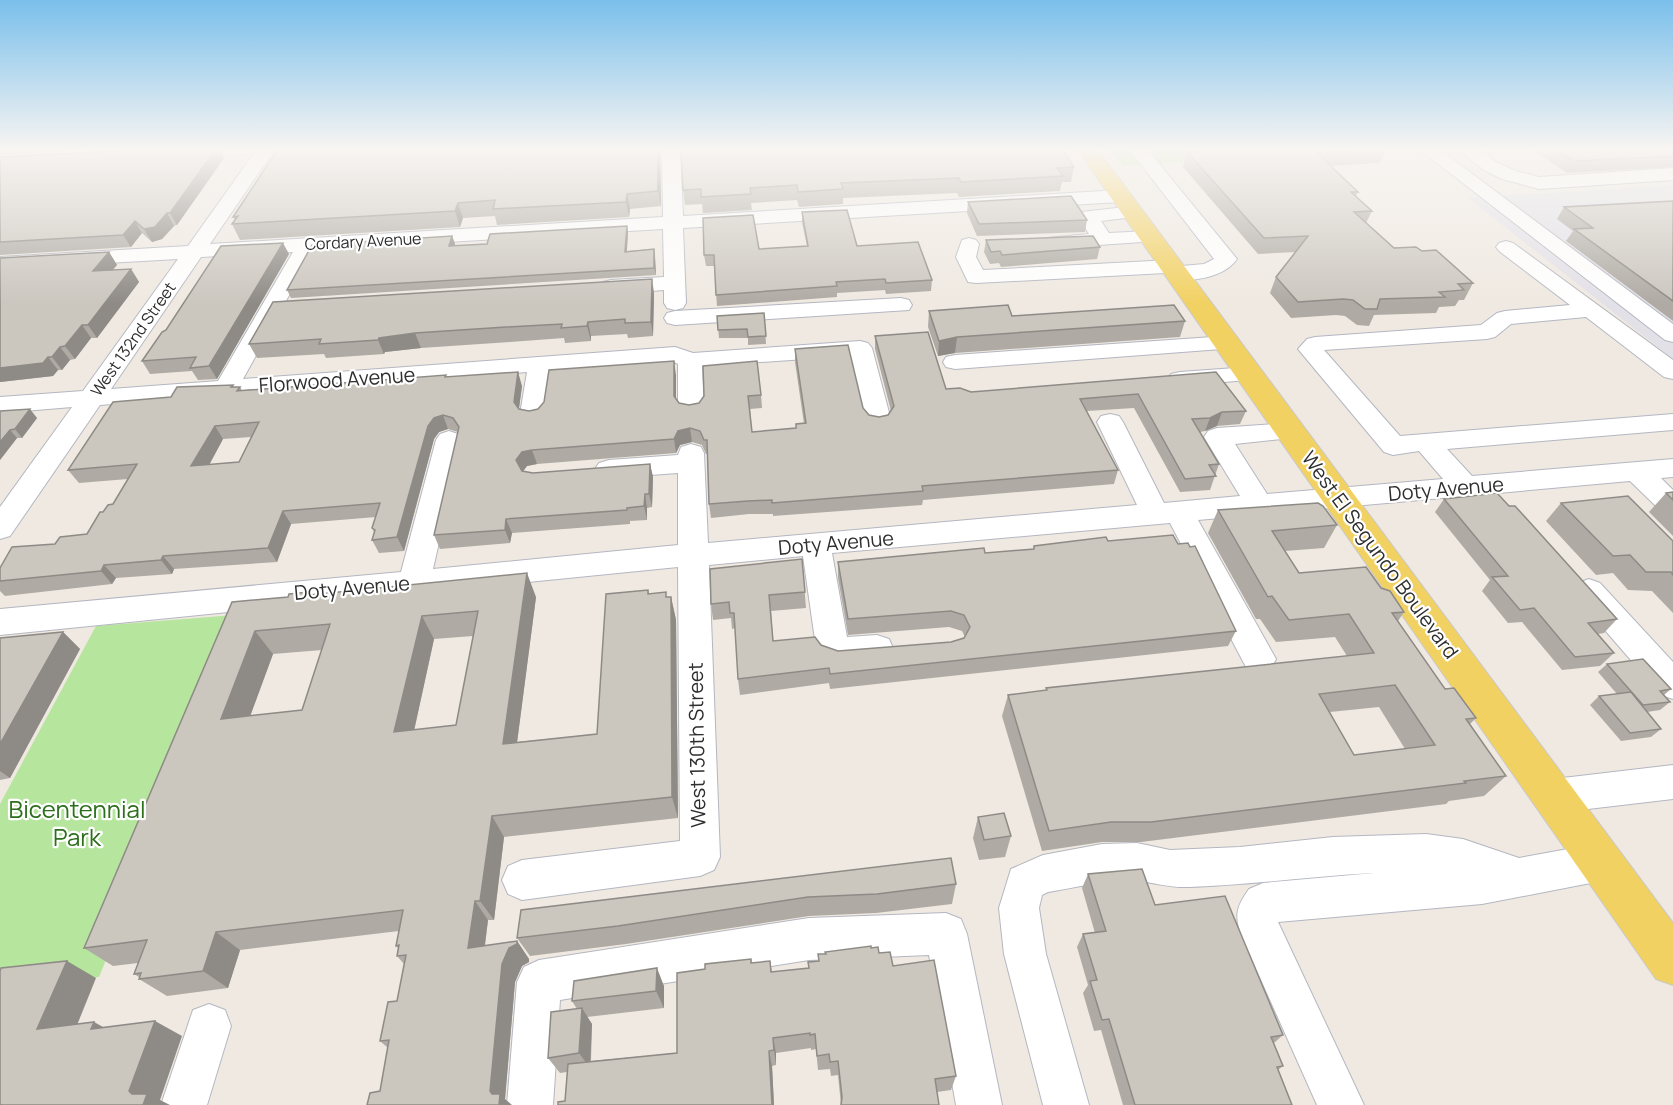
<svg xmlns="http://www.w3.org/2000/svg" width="1673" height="1105" font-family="Manrope,sans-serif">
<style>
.industrial{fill:#e3e1e8}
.green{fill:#b6e59e}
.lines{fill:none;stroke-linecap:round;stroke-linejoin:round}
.minor-casing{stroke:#b4b7c1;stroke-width:2}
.major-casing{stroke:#c9c9c9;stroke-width:2}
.minor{fill:#fff;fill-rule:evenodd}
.major{fill:#f2d163;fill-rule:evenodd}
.wall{fill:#afaba4;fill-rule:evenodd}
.shaded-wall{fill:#8e8b86}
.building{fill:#cbc7bf;stroke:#8e8b86;stroke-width:1.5;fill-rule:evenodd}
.labels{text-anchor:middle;stroke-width:4.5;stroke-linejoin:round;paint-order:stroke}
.far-street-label{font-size:16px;fill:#2e2e2e;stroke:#fff}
.street-label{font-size:20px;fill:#2e2e2e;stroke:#fff}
.near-park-label{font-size:24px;fill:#2c6e1b;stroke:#fff}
</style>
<rect width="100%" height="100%" fill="#efe9e1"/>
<path class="industrial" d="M1673 185V359L1468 198Z"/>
<g class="green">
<path d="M1110 149H1400L1123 166Z"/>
<path d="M247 614 99 977 0 989V804L96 626Z"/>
</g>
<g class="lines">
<defs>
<g id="minor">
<path d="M173 149H257L254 153 248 154 179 158 173 157 170 153Z"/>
<path d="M257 149H275L210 244 663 217 662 149H680L683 216 1120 190 1127 192 1130 196 1127 200 1120 202 683 228 686 303 683 308 675 310 667 308 664 303V290L611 294 603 292 600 287 603 282 611 280 664 277 663 229 314 250 243 379 675 347 693 353 860 341 868 343 872 348 891 420 887 426 878 428 869 426 865 420 850 356 702 366 704 408 700 414 691 416 682 414 678 408V364L672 361 552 371 546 414 542 420 533 422 524 420 520 414 527 372 100 405 10 536 0 539V507L72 407 0 413V397L83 391 178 259 0 269V257L188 246ZM293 252 218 381 111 389 201 257Z"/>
<path d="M1129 149H1147L1237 259C1224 278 1190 283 1168 278L1165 273 976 283 968 282 956 257 962 240 969 238 976 240 979 244 976 257 983 270 1171 260 1179 261 1182 266 1204 264 1214 259Z"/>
<path d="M1419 149H1439L1673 324V342L1665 340Z"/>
<path d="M1457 149H1478L1496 162 1516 171 1539 177 1673 168V180L1539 189 1502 179 1484 170Z"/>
<path d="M1126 207 1133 209 1136 213 1133 217 1101 221 1109 233 1150 231 1157 233 1160 237 1157 241 1055 248 1048 246 1045 242 1048 238 1089 234 1078 216 1081 212Z"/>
<path d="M1506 241 1513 243 1673 360V379L1664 377 1586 317 1511 324 1495 337 1487 339 1324 350 1400 436 1673 414V430L1447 449 1472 476 1673 459V477L1661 478 1673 490V516L1663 513 1630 481 1198 520 1276 659 1271 669 1259 672 1247 669 1170 523 832 553 847 637 877 635 889 639 893 648 889 657C866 665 828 672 816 647L803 556 709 565 720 857 714 870 700 876 522 900 508 894 502 880 508 866 522 860 680 841 678 567 0 635V609L401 572 436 440 440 434 449 431 458 434 462 440 433 569 678 545V473L609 478 599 475 595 469 599 463 609 460 678 455 681 447 691 444 701 447 704 453 708 543 1137 505 1097 422 1101 416 1110 414 1119 416 1123 422 1164 503 1240 496 1204 437 1208 431 1217 428 1291 423 1300 425 1304 431 1300 437 1235 444 1267 494 1443 479 1419 451 1393 455 1384 452 1298 349 1307 339 1315 337 1481 325 1497 313 1505 311 1570 305 1499 251 1496 247 1499 243Z"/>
<path d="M901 298 909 300 912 305 909 310 675 325 667 323 664 318 667 313 675 311Z"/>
<path d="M1227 336 1235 338 1239 343 1235 348 955 369 946 367 943 362 946 357 955 355Z"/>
<path d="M1249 367 1258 369 1261 374 1258 379 1180 386 1171 384 1168 379 1171 374 1180 372Z"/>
<path d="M1589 579 1600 583 1673 662V699L1661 695 1578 599 1573 591 1578 583Z"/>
<path d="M1673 765V799L1554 813 1541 808 1535 796 1541 784 1554 779Z"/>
<path d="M1426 834 1463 839 1519 858 1601 843 1615 849 1621 862 1615 875 1601 881 1482 904 1278 922 1364 1105H1317L1242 937C1234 916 1236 907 1249 889L1263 883 1374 873C1312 876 1251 885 1189 887 1168 888 1154 882 1135 881 1105 880 1077 887 1048 892L1042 895 1039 908 1046 954 1089 1105H1043L1004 954 999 908 1011 869 1043 855 1102 844 1137 843 1170 850 1240 847 1333 837Z"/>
<path d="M946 913 961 919 967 934 1002 1105H956L929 955 809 960 560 1000 553 1105H507L517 982 524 967 539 960 809 918Z"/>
<path d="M209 1004 225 1010 231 1026 207 1105H161L193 1010Z"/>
</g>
<path id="major" d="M1077 149H1097L1673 923V985L1656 979Z"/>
</defs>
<use href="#minor" class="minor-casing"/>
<use href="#major" class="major-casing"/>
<use href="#minor" class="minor"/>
<use href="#major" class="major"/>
</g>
<g class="wall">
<path d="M0 149H103L0 155Z"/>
<path d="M157 149H220L224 158 177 225 174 226 162 239 152 242 142 233 131 247 0 255V157Z"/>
<path d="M660 149 661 206 630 209 629 217 497 225 495 216 463 218 460 227 240 240 232 224 235 220 233 217Z"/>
<path d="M1234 149H1386L1380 163 1331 166 1358 192 1356 196 1372 211 1366 223 1394 248 1422 251 1473 283 1464 300H1459L1455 306 1439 307 1436 313 1374 315 1369 326 1357 325 1345 316 1336 315 1291 318 1270 293 1276 277 1296 252 1258 254 1183 167 1187 152Z"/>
<path d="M1531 149H1673V167L1567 173Z"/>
<path d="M1074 167 1071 182H1062L1060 191 959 197 957 193 843 198V204L799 207 797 200 751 203 752 210 703 213 702 204 685 205 683 190Z"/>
<path d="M1673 201V321L1566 241 1573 231 1557 219 1564 207Z"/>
<path d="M968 202 1087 220 1085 232 977 236 967 213Z"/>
<path d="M802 212 857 246 932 280 931 291 886 294 885 290 837 293V297L717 306 714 266H706L704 255 759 249 807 246 802 223Z"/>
<path d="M627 226 628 233 627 251 654 249 655 257 656 275 291 298 287 290 452 236 455 244 454 246 487 244Z"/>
<path d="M986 240 1100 247 1097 259 1001 267 999 263 990 264 984 252Z"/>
<path d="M109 252 117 265 112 270 131 269 139 282 97 338H91L75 359 70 360 62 370H58L53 376 0 382V258Z"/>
<path d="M289 254 217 379 198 380 192 371 150 374 142 361 166 330Z"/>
<path d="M654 293 653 336 628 338 627 334 591 336V341L565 343 564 338 510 342 421 348 385 352 384 354 326 358 324 354 257 358 249 344Z"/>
<path d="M929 311 1012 316 1185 321 1180 337 955 353 938 356 928 327Z"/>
<path d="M764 313 766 344 748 345V338H719L717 316Z"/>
<path d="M875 336 946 389 971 392 1216 372 1246 411 1240 424 1217 426 1205 431 1200 432 1219 464 1210 490 1180 492 1134 408 1087 411 1118 470 1114 484 923 500 922 505 773 516V514H749L711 518 709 504 707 454H706L702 445 692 442 680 445 676 453 537 464 527 466 523 471 533 473 650 464 653 477 652 507 647 508V520L630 521V524L512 533 510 543 440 549 434 535 458 432 448 429 439 432 434 439 404 551 379 553 372 540 374 532 372 528 376 517 291 524 277 562 174 569 172 574 116 578 112 584 5 596 0 591V568L55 544 87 534 103 512 113 504 128 479 79 483 68 470 171 397 233 385 234 387H240L242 390 447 377 522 386 519 409 529 411 676 375V398L679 403 689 405 699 403 704 396 761 395 762 408 750 409 752 432 796 428 804 424 795 362V349L863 408 869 415 879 417 888 415 891 411 875 349ZM251 437 239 462 209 465 223 439Z"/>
<path d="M0 411 37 418 22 438H17L0 460Z"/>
<path d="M1673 492V536L1649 512 1666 493Z"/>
<path d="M1444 499 1617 619 1604 633 1598 634 1614 653 1600 666 1562 670 1522 622 1508 623 1482 591 1490 580 1435 512Z"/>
<path d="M1561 503 1673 541V613L1652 591 1628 590 1613 573 1596 575 1546 521Z"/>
<path d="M1218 510 1337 525 1324 548 1285 551 1299 573 1381 588 1404 612 1398 621 1445 689 1476 718 1470 724 1506 776 1484 796 1449 801 1446 804 1141 842H1102L1042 851 1002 716 1008 695 1046 691V688L1347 656 1335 637 1276 642 1260 619H1256L1208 533ZM1379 707 1405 749 1354 755 1330 712Z"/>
<path d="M1108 541 1178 544 1236 631 1228 646 830 689 829 683 740 695 738 679 735 628 732 629 731 618 713 620 711 604 802 559 806 608 771 611 773 641 821 645 838 651 951 642 965 637 962 631 949 627 848 635 838 578V562L985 553 1033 549 1034 546Z"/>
<path d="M648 590 649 593 667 597H671L676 620 678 818 504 837 494 920H488L485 946 517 941 529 959V962L522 966 515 982 505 1099 380 1091 388 1048 380 1041 397 1001 404 964 397 956 398 948 396 946 399 931 240 950 228 988 167 996 139 979V977L134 974 138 963 113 966 84 948 232 602 288 597 309 592 311 594 536 597 517 742 597 734ZM473 636 456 725 414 730 434 639ZM322 650 302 710 250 716 273 654Z"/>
<path d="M63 632 80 649 10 778 0 780V638Z"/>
<path d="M1607 664 1671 689 1664 695 1670 702 1660 710 1647 712 1661 729 1651 737 1621 741 1590 705 1599 696 1617 694 1598 672Z"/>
<path d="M978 817 1011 836 1005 857 979 860 973 838Z"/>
<path d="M1088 874 1155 905 1283 1035 1274 1043 1283 1066 1278 1070 1292 1105H1123L1101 1030 1094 1031 1083 993 1088 985 1077 947 1083 934 1095 933 1082 888Z"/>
<path d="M956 884 952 904 876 913 809 916 626 944 530 956 517 938 521 910Z"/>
<path d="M871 948 879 953 893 966 956 1076 951 1090 937 1092 939 1105H841L838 1075 831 1076 830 1069 818 1070 816 1049 811 1050V1048L776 1053V1065L772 1066 774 1105H558L565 1101 567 1072 560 1073 548 1058 577 1009 572 1001 664 986V1008L587 1017 592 1024 591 1061 677 1053 705 969 751 959 752 963 770 961 772 972 808 968 819 961Z"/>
</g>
<g class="shaded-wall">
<path d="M216 149H220L224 158 177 225 170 213Z"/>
<path d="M658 149H660L661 206 658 191Z"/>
<path d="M627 194 630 209 629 217 626 202Z"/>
<path d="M458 203 463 218 460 227 455 211Z"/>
<path d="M167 213 174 226 162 239 152 242 144 229Z"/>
<path d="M135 221 142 233 131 247 123 235Z"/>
<path d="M627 226 628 233 626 259 625 252Z"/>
<path d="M452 236 455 244 452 254 449 246Z"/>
<path d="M283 243 289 254 217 379 209 366Z"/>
<path d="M654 249 655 257 656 275 654 268Z"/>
<path d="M109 252 117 265 101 284 93 271Z"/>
<path d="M131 269 139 282 97 338 88 325Z"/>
<path d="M652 279 654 293 653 336 651 322Z"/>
<path d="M588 322 591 336V341L587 326Z"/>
<path d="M82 325 91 338 75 359 65 346Z"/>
<path d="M415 333 421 348 385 352 384 354 378 340 379 338Z"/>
<path d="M957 337 955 353 938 356 939 341Z"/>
<path d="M60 347 70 360 62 370 52 357Z"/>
<path d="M48 357 58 370 53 376 0 382V368Z"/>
<path d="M674 361 676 375V409L674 396Z"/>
<path d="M518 372 522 386 518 415 514 402Z"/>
<path d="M30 409 37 418 22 438 15 429Z"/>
<path d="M1222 412 1217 426 1205 431 1210 418Z"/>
<path d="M443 415 448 429 439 432 434 439 404 551 397 537 428 426 434 418Z"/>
<path d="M215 426 223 439 201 480 191 466Z"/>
<path d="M690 428 692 442 680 445 676 453 674 439 678 431Z"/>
<path d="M10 430 17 438 0 460V442Z"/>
<path d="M532 450 537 464 527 466 521 474 516 460 522 452Z"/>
<path d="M650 464 653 477 652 507 649 494Z"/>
<path d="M645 494 647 508V520L644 506Z"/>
<path d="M283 511 291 524 277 562 268 548Z"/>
<path d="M506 519 512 533 510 543 505 530Z"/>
<path d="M163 556 174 569 172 574 161 560Z"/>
<path d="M104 565 116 578 112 584 101 571Z"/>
<path d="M527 573 536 597 514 766 503 744Z"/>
<path d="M671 597 676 620 678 818 672 797Z"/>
<path d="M422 616 434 639 409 754 394 732Z"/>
<path d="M255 631 273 654 241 741 221 719Z"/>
<path d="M63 632 80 649 10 778 0 771V744Z"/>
<path d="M492 816 504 837 494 920 480 901Z"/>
<path d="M475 901 488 920 482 966 468 948Z"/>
<path d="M216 932 240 950 228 988 203 971Z"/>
<path d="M517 941 529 959V962L522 966 515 982 505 1099 512 1105H499L490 1091 502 964 509 948Z"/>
<path d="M67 961 96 978 69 1045 37 1029Z"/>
<path d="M657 968 664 986V1008L656 991Z"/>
<path d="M582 1008 592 1024 590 1068 579 1053Z"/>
<path d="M155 1021 182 1036 160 1100 170 1105H143L129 1091Z"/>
<path d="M94 1022 123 1038 91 1029Z"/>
<path d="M773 1038 776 1053V1065L774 1050Z"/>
<path d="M769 1051 772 1066 774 1105H772Z"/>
</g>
<g class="building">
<path d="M157 149H216L170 213H167L155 227 144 229 135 221 123 235 0 242V157Z"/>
<path d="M278 149H658V191L627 194 626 202 493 209 495 200 458 203 455 211 232 224 238 216 233 217Z"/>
<path d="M681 149H1062L1074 167 1057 168 1063 176 961 182 959 178 841 183 843 189 798 192 797 185 750 188 751 194 701 197V189L683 190Z"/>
<path d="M1234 149H1377L1317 153 1358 192H1351L1372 211 1354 212 1394 248 1416 247 1422 251 1436 250 1473 283 1458 284 1464 290 1439 292 1445 297 1380 299 1377 309H1365L1353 300 1343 299 1298 302 1276 277 1308 236 1264 238 1187 152Z"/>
<path d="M1554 149H1673V156L1574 161Z"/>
<path d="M1071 196 1087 220 979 224 968 202Z"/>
<path d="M1673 201V301L1574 229 1593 228 1564 207Z"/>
<path d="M847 210 857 246 918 242 932 280 886 283 885 279 836 282 837 286 716 295 714 255H704L703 218 753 215 759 249 808 246 802 212Z"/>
<path d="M627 226 625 252 654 249V268L287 290 312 245 452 236 449 246 487 244 490 234Z"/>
<path d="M1093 236 1100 247 1002 255 1000 251 991 252 986 240Z"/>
<path d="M283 243 209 366 190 368 196 357 142 361 162 332 166 330 221 246Z"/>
<path d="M109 252 93 271 131 269 88 325H82L65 346 60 347 52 357H48L43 363 0 368V258Z"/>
<path d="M652 279 651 322 625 323V319L588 322 587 326 561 328 562 324 506 327 415 333 379 338 378 340 319 344 321 339 249 344 273 302Z"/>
<path d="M1008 305 1012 316 1174 305 1185 321 957 337 939 341 929 311Z"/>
<path d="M764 313 766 336 748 337 747 329 718 330 717 316Z"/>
<path d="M928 332 946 389 960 388 971 392 1216 372 1246 411 1222 412 1210 418 1192 419 1219 464 1209 465 1216 476 1185 479 1138 394 1080 399 1118 470 922 486 923 491 772 503V500L748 501 709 504 707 440H704L700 431 690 428 678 431 674 439 532 450 522 452 516 460 522 471 533 473 650 464 649 494H645L644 506 627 508V510L506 519 505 530 434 535 459 427 453 418 443 415 434 418 428 426 397 537 372 540 375 530 372 528 380 503 283 511 268 548 163 556 161 560 104 565 101 571 0 581V568L12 547 55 544 60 537 87 534 100 512H103L108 505 113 504 137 464 68 470 113 402 171 397 177 387 233 385 231 387H240L237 391 446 375 445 377 518 372 514 402 519 409 529 411 538 409 544 402 549 370 674 361V396L679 403 689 405 699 403 704 396 703 366 757 361 761 395 748 396 752 432 796 428V424L806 423 795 349 848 345 863 408 869 415 879 417 888 415 894 406 875 336ZM259 422 239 462 191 466 215 426Z"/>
<path d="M30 409 15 429 10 430 0 442V411Z"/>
<path d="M1673 492V500L1666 493Z"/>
<path d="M1497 493 1509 506H1515L1617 619 1588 623 1614 653 1575 657 1534 608 1520 610 1492 577 1508 576 1444 499Z"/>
<path d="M1628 496 1673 541V575L1671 572H1646L1630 555 1613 556 1561 503Z"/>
<path d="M1318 503 1323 506 1337 525 1272 531 1299 573 1366 567 1381 588 1390 591 1404 612 1392 613 1445 689 1454 688 1476 718 1466 719 1506 776 1464 781 1466 783 1151 822H1111L1049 831 1008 695 1047 690 1046 688 1374 653 1349 614 1289 620 1272 596 1268 597 1218 510ZM1395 685 1435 745 1354 755 1319 694Z"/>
<path d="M1173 535 1178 544 1188 543 1190 547 1195 546 1236 631 830 674 829 668 738 679 734 613H730L729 602 711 604 710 569 802 559 805 592 769 595 773 641 815 637 821 645 838 651 951 642 964 638 970 627 964 615 951 611 848 619 838 562 984 548 985 553 1034 549V546L1106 537 1108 541Z"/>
<path d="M527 573 503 744 597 734 606 594 648 590V594L666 592V597H671L672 797 492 816 480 901H475L468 948 517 941V944L509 948 502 964 490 1091 492 1094H500L499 1105H367L370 1093 380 1091 389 1040 380 1041 388 1002 397 1001 406 955 397 956 399 945 396 946 403 910 216 932 203 971 139 979 141 973 134 974 147 940 84 948 232 602 288 597 289 594 309 592V595ZM478 611 456 725 394 732 422 616ZM330 624 302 710 221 719 255 631Z"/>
<path d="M63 632 0 744V638Z"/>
<path d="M1643 659 1671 689 1660 691 1670 702 1643 705 1607 664Z"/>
<path d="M1631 692 1661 729 1630 733 1599 696Z"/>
<path d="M1004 813 1011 836 984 840 978 817Z"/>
<path d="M951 858 956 884 877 894 808 897 618 926 517 938 521 910Z"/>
<path d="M1142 869 1155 905 1225 896 1283 1035 1271 1037 1283 1066 1277 1067 1292 1105H1135L1109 1019 1102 1020 1090 981 1097 980 1083 934 1106 931 1088 874Z"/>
<path d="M871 946V948L878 947 879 953 890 952 893 966 934 960 956 1076 935 1079 939 1105H841L842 1097 838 1061 830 1062 829 1054 817 1056 815 1034 810 1035V1033L773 1038 774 1050 769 1051 772 1105H558V1102L565 1101 568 1064 677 1053V973L705 969V964L751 959V963L770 961 771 972 809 968 808 962 819 961 818 954H826L825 952Z"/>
<path d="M67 961 37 1029 94 1022 91 1029 155 1021 129 1091 132 1094H147L143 1105H0V971L1 968Z"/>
<path d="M657 968 656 991 572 1001 574 981Z"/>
<path d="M582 1008 579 1053 548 1058 551 1012Z"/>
</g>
<linearGradient id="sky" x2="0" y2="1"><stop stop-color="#7abfeb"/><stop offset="0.49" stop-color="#f8f5f2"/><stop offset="1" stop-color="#f8f5f2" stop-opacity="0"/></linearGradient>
<rect width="1673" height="304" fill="url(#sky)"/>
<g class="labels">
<g class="far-street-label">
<text transform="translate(363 241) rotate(-3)" y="6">Cordary Avenue</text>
<text transform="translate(133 339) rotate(-55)" y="6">West 132nd Street</text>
</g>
<g class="street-label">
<text transform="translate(337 380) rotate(-4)" y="7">Florwood Avenue</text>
<text transform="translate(1446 489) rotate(-5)" y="7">Doty Avenue</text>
<text transform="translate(836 543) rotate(-5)" y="7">Doty Avenue</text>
<text transform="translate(1380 555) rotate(54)" y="7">West El Segundo Boulevard</text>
<text transform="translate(352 588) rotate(-5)" y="7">Doty Avenue</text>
<text transform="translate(697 745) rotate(-91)" y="7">West 130th Street</text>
</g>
<g class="near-park-label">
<text x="77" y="818">Bicentennial<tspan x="77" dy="28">Park</tspan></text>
</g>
</g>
</svg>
